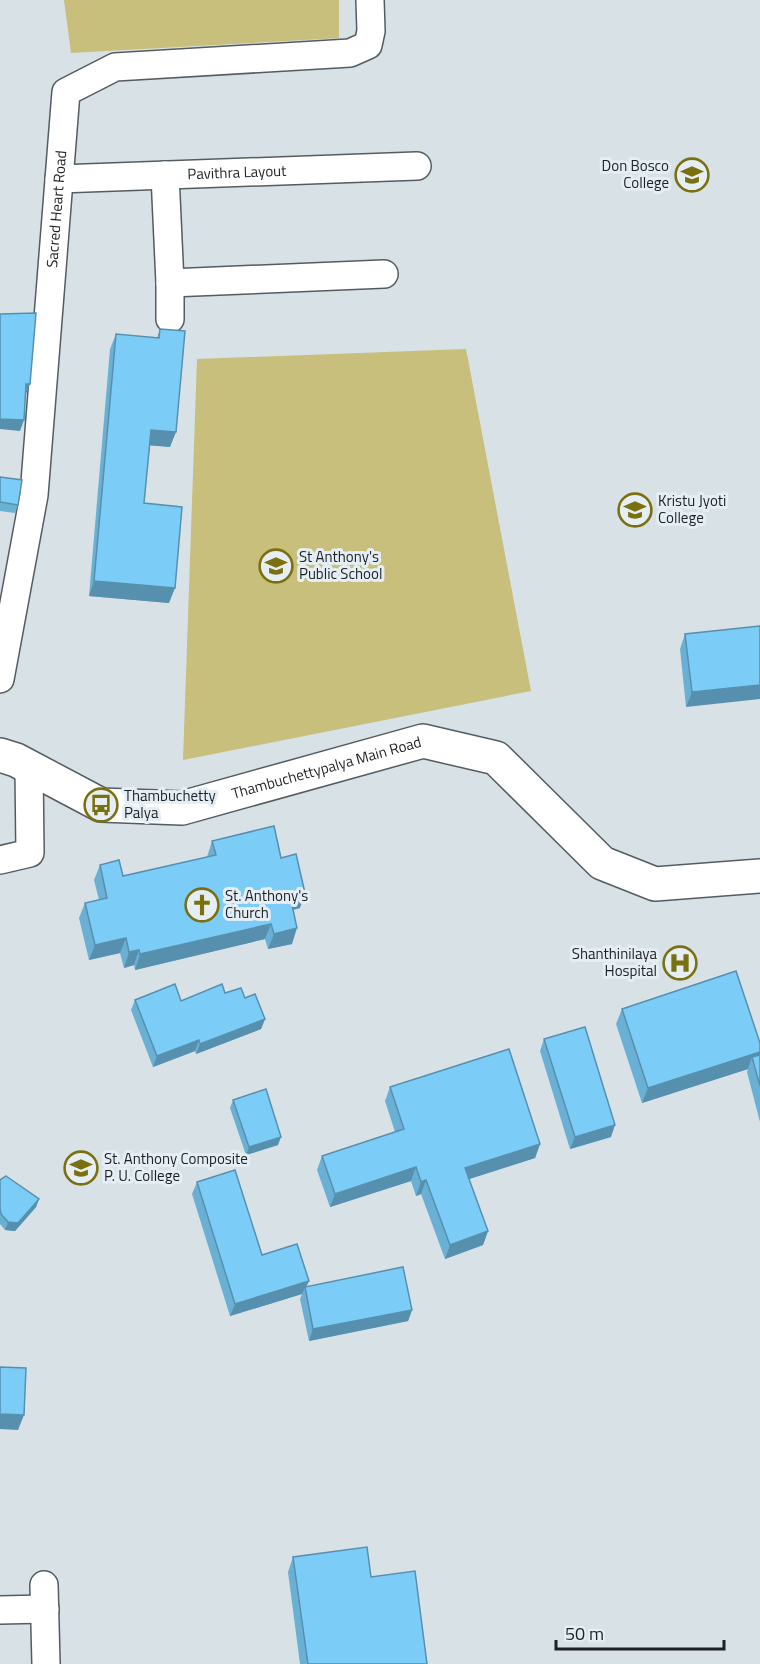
<svg xmlns="http://www.w3.org/2000/svg" width="760" height="1664" font-family="'Titillium Web',sans-serif">
<style>
.green{fill:#c7bf7b}
.lines{fill:none;stroke-linecap:round;stroke-linejoin:round}
.street-casing{stroke:#555c61;stroke-width:30}
.secondary-casing{stroke:#555c61;stroke-width:36}
.street{stroke:#fff;stroke-width:27}
.secondary{stroke:#fff;stroke-width:33}
.wall{fill:#6ab0d5}
.shaded-wall{fill:#5690ae}
.building{fill:#7bcdf8;stroke:#5690ae;stroke-width:1.5}
.labels{text-anchor:middle;stroke-width:6;stroke-linejoin:round;paint-order:stroke}
.poi-label{font-size:15px;fill:#1e2123;stroke:#e5eef4;text-anchor:start}
.street-label{font-size:15px;fill:#1e2123;stroke:#e5eef4}
</style>
<rect width="100%" height="100%" fill="#d8e1e6"/>
<g class="green">
<path d="M64 0H339V38L71 53Z"/>
<path d="M466 349 531 691 183 760 197 359Z"/>
</g>
<g class="lines">
<defs>
<g id="street">
<path d="M165 175 170 283 384 274"/>
<path id="s1" d="M59 179 417 166"/>
<path d="M170 283V319"/>
<path id="s2" d="M0 679 34 495 66 92 115 67 350 53 368 45 371 31 370 0"/>
<path d="M0 860 30 853 29 767"/>
<path d="M44 1585 46 1664"/>
<path d="M0 1610 45 1609"/>
</g>
<g id="secondary">
<path id="s3" d="M0 755 16 760 101 805 182 808 423 741 496 758 602 863 655 884 760 876"/>
</g>
</defs>
<use href="#street" class="street-casing"/>
<use href="#secondary" class="secondary-casing"/>
<use href="#street" class="street"/>
<use href="#secondary" class="secondary"/>
</g>
<g class="wall">
<path d="M160 329 170 447 150 445 144 503 169 603 89 596 110 349 116 334 157 338Z"/>
<path d="M0 477 18 505 15 513 0 511Z"/>
<path d="M760 626 686 707 680 649 685 634Z"/>
<path d="M212 841 281 858 300 908 293 910 292 944 268 949 265 939 135 970 134 965 124 968 120 953 89 960 79 918 85 903 99 900 94 880 100 865 123 876 207 857Z"/>
<path d="M225 993 245 998 265 1019 261 1029 196 1054 195 1051 153 1067 131 1010 135 1000 181 1001Z"/>
<path d="M622 1009 760 1043V1122L747 1072 748 1069 642 1103 616 1024Z"/>
<path d="M544 1039 611 1137 570 1149 540 1051Z"/>
<path d="M390 1087 540 1144 535 1158 469 1179 488 1231 483 1245 445 1259 421 1194 416 1196 411 1181 330 1207 317 1170 322 1156 395 1132 385 1101Z"/>
<path d="M233 1100 278 1145 246 1155 230 1108Z"/>
<path d="M0 1180 39 1199 36 1207 15 1231 5 1230 0 1224Z"/>
<path d="M197 1182 262 1255 307 1286 412 1310 408 1321 309 1341 300 1299 302 1294 230 1316 192 1194Z"/>
<path d="M293 1557 371 1577 427 1664H300L288 1572Z"/>
</g>
<g class="shaded-wall">
<path d="M26 384H30L26 394H22Z"/>
<path d="M0 419 24 420 20 431 0 429Z"/>
<path d="M151 430 176 432 170 447 145 445Z"/>
<path d="M94 581 175 588 169 603 89 596Z"/>
<path d="M760 685V699L686 707 692 692Z"/>
<path d="M305 893 300 908 285 912 290 896Z"/>
<path d="M271 924 265 939 135 970 140 954Z"/>
<path d="M297 928 292 944 268 949 274 934Z"/>
<path d="M126 938 120 953 89 960 95 945Z"/>
<path d="M139 950 134 965 124 968 129 952Z"/>
<path d="M265 1019 261 1029 196 1054 200 1044Z"/>
<path d="M199 1040 195 1051 153 1067 157 1056Z"/>
<path d="M760 1052V1058L752 1057 748 1069 642 1103 648 1088Z"/>
<path d="M615 1125 611 1137 570 1149 575 1137Z"/>
<path d="M281 1137 278 1145 246 1155 249 1147Z"/>
<path d="M540 1144 535 1158 460 1182 465 1168Z"/>
<path d="M416 1167 411 1181 330 1207 335 1194Z"/>
<path d="M426 1180 421 1194 416 1196 421 1182Z"/>
<path d="M39 1199 36 1207 15 1231 5 1230 8 1222Z"/>
<path d="M488 1231 483 1245 445 1259 450 1245Z"/>
<path d="M309 1281 305 1290V1287L302 1294 230 1316 235 1304Z"/>
<path d="M412 1310 408 1321 309 1341 313 1329Z"/>
<path d="M0 1414 24 1415 18 1430 0 1429Z"/>
</g>
<g class="building">
<path d="M36 313 30 384H26L24 420 0 419V314Z"/>
<path d="M160 329 185 331 176 432 151 430 144 503 182 507 175 588 94 581 116 334 159 338Z"/>
<path d="M0 477 22 480 18 505 0 502Z"/>
<path d="M760 626V685L692 692 685 634Z"/>
<path d="M274 826 281 858 296 854 305 893 290 896 297 928 274 934 271 924 140 954 139 950 129 952 126 938 95 945 85 903 107 898 100 865 119 860 123 876 216 855 212 841Z"/>
<path d="M736 971 760 1043V1052L648 1088 622 1009Z"/>
<path d="M175 984 181 1001 222 984 225 993 241 988 245 998 255 994 265 1019 200 1044 199 1040 157 1056 135 1000Z"/>
<path d="M585 1027 615 1125 575 1137 544 1039Z"/>
<path d="M509 1049 540 1144 465 1168 488 1231 450 1245 426 1180 421 1182 416 1167 335 1194 322 1156 404 1129 390 1087Z"/>
<path d="M760 1055V1086L752 1057Z"/>
<path d="M266 1089 281 1137 249 1147 233 1100Z"/>
<path d="M235 1170 262 1255 297 1244 309 1281 235 1304 197 1182Z"/>
<path d="M6 1176 39 1199 18 1223 8 1222 1 1214 0 1208V1180Z"/>
<path d="M403 1267 412 1310 313 1329 305 1287Z"/>
<path d="M0 1367 26 1368 24 1415 0 1414Z"/>
<path d="M367 1547 371 1577 415 1571 427 1664H308L293 1557Z"/>
</g>
<defs>
<symbol id="university-ring" viewBox="-11 -11 22 22"><circle r="9.5" fill="#e5eef4" stroke="#7b700f" stroke-width="1.5"/><path d="M0-5L7-2L0 1L-7-2ZM-4 1L0 2.5L4 1V4Q0 6-4 4Z" fill="#7b700f"/></symbol>
<symbol id="school-ring" viewBox="-11 -11 22 22"><circle r="9.5" fill="#e5eef4" stroke="#7b700f" stroke-width="1.5"/><path d="M0-5L7-2L0 1L-7-2ZM-4 1L0 2.5L4 1V4Q0 6-4 4Z" fill="#7b700f"/></symbol>
<symbol id="bus-ring" viewBox="-11 -11 22 22"><circle r="9.5" fill="#e5eef4" stroke="#7b700f" stroke-width="1.5"/><path d="M-5-6H5V4H4V6H2V4H-2V6H-4V4H-5ZM-3.5-4V0h7V-4ZM-3.5 1.2v1.5H-2V1.2ZM2 1.2v1.5H3.5V1.2Z" fill="#7b700f"/></symbol>
<symbol id="church-ring" viewBox="-11 -11 22 22"><circle r="9.5" fill="#e5eef4" stroke="#7b700f" stroke-width="1.5"/><path d="M-1.2-6h2.4v3.5h3.3v2.4h-3.3V6h-2.4V-.1h-3.3v-2.4h3.3Z" fill="#7b700f"/></symbol>
<symbol id="hospital-ring" viewBox="-11 -11 22 22"><circle r="9.5" fill="#e5eef4" stroke="#7b700f" stroke-width="1.5"/><path d="M-5-5h3v3.5h4V-5h3V5h-3V1.5h-4V5h-3Z" fill="#7b700f"/></symbol>
</defs>
<g fill-rule="evenodd">
<use href="#university-ring" x="673" y="156" width="38" height="38"/>
<use href="#university-ring" x="616" y="491" width="38" height="38"/>
<use href="#school-ring" x="257" y="547" width="38" height="38"/>
<use href="#bus-ring" x="82" y="786" width="38" height="38"/>
<use href="#church-ring" x="183" y="886" width="38" height="38"/>
<use href="#hospital-ring" x="661" y="944" width="38" height="38"/>
<use href="#university-ring" x="62" y="1149" width="38" height="38"/>
</g>
<g class="labels">
<g class="poi-label">
<text x="669" y="171" text-anchor="end">Don Bosco<tspan x="669" dy="17">College</tspan></text>
<text x="658" y="506">Kristu Jyoti<tspan x="658" dy="17">College</tspan></text>
<text x="299" y="562">St Anthony's<tspan x="299" dy="17">Public School</tspan></text>
<text x="124" y="801">Thambuchetty<tspan x="124" dy="17">Palya</tspan></text>
<text x="225" y="901">St. Anthony's<tspan x="225" dy="17">Church</tspan></text>
<text x="657" y="959" text-anchor="end">Shanthinilaya<tspan x="657" dy="17">Hospital</tspan></text>
<text x="104" y="1164">St. Anthony Composite<tspan x="104" dy="17">P. U. College</tspan></text>
</g>
<g class="street-label">
<text dy="5" stroke="none"><textPath href="#s1" startOffset="178">Pavithra Layout</textPath></text>
<text dy="5" stroke="none"><textPath href="#s2" startOffset="474">Sacred Heart Road</textPath></text>
<text dy="5" stroke="none"><textPath href="#s3" startOffset="344">Thambuchettypalya Main Road</textPath></text>
</g>
</g>
<path d="M556 1640v9h168v-9" fill="none" stroke="#1e2123" stroke-width="3"/>
<text x="565" y="1640" font-size="18" fill="#1e2123" stroke="#e5eef4" stroke-width="4.5" paint-order="stroke">50 m</text>
</svg>
